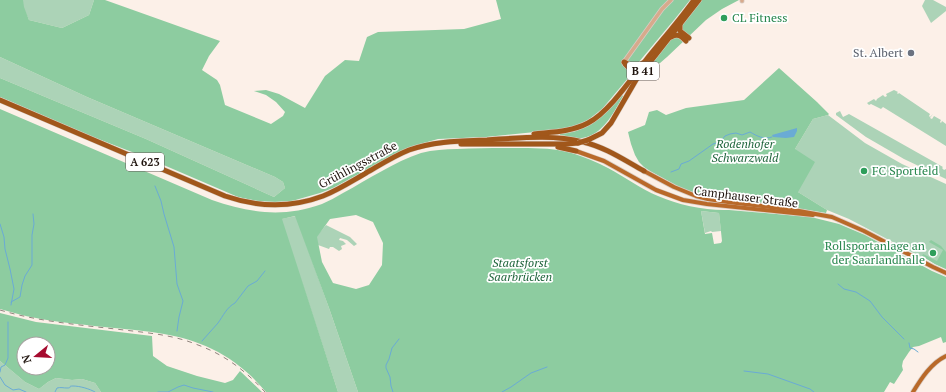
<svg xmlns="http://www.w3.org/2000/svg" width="946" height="392" font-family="'PT Serif',serif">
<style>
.green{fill:#acd3b7}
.forest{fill:#8dcca0;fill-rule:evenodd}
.water{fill:#6aabd5}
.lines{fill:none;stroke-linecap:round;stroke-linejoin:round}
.stream{stroke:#6aabd5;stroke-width:1}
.minor-casing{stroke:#d9cdc5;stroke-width:5}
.major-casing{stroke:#d9cdc5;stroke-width:5.5}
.highway-casing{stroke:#d9cdc5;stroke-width:6}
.minor{stroke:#d7aa8c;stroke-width:3.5}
.major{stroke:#b96929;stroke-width:4}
.highway{stroke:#a1571b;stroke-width:5}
.rail{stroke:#90847d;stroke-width:1;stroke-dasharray:5 5;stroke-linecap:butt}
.highway-bridge-casing{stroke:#d9cdc5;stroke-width:6;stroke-linecap:butt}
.highway-bridge{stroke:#a1571b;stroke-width:5}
.leisure-dot{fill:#2e9e5b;stroke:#fff;stroke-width:1.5}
.worship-dot{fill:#6b7280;stroke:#fff;stroke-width:1.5}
.labels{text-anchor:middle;stroke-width:3.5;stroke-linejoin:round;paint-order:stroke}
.shield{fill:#fff;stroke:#635b57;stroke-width:1}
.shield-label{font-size:11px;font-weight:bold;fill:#20150f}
.leisure-label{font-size:12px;fill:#27864d;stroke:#fff;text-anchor:start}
.worship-label{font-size:12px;fill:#5b616d;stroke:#fff;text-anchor:end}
.park-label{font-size:12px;font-style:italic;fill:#1f653c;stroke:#fff}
.street-label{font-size:12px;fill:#20150f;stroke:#fff}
</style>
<rect width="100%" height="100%" fill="#fcf0e8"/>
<g class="green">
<path d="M23 0H94L89 15 62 28 29 20 23 7Z"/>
<path d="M925 0H933L946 7V11L931 23 922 6Z"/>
<path d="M0 57 87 97 275 177 283 182 285 188 274 197 146 139 0 78Z"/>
<path d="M894 90 898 92 897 93 898 94 899 93 930 114 929 116 930 117 933 114 930 118 932 119 934 116 941 120 940 122 941 123 942 121 946 124V146L883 107 881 109 871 104 869 105 867 103 874 99 876 101 877 99 883 95 885 97 887 96 886 94Z"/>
<path d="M840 111 843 117 849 114 943 167 942 168 944 170 946 169V179L904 159 866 137 836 115V113Z"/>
<path d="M828 115 865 143 902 164 946 184V269L935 264 922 256 921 257 870 230 849 219 827 210 798 192 795 149 813 119Z"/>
<path d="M701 211 719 213 721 231 712 232 711 231 705 233Z"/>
<path d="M296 216 329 308 358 392H338L281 219Z"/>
<path d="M326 225 350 237 357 244 354 246 347 240 340 238 339 240 343 241 346 244 341 246 342 249 339 251 333 247H330L329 249 318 245 316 237Z"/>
<path d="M0 361 25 382 39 389 48 382 56 378 72 380 82 379 95 383 101 392H0Z"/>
</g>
<g class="forest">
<path d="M0 0H23L24 7 29 20 62 28 89 15 94 0H105L220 41 209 56 202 70 217 80 220 85 225 105 271 124 283 116 285 112 276 102 266 95 254 91 266 90 279 94 305 108 325 76 345 60 359 61 367 37 378 32 464 29 501 19 496 0H690L674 20 638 63 629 77 613 96 602 109 588 120 576 126 555 130 486 137 438 139 417 145 399 152 333 188 320 193 292 201 275 202 257 201 238 197 145 157 93 137 0 97V78L146 139 274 197 285 188 283 182 275 177 87 97 0 57Z"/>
<path d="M701 0H739L722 9 706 20 667 57 645 76 653 62Z"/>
<path d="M779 68 817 102 829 114 828 115 813 119 795 149 815 162 798 192 827 210 826 213 764 203 714 199 695 194 681 188 650 171 644 167 639 162 635 155 631 144 628 132 645 125 649 112 657 110 666 115 686 108 744 100Z"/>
<path d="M622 95 623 96C615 111 602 136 582 138 575 139 567 136 560 135V134L576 131 591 124Z"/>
<path d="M0 109 212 200C250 213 283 218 322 204 329 201 336 197 343 193 369 179 394 162 421 153 433 150 445 149 457 149 473 148 489 148 505 148 527 148 551 147 572 153 584 157 597 162 608 168 625 177 641 189 658 196 679 205 706 211 729 210L811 217 839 224 865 235 932 271 946 277V342L943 343 941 337 919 346 913 347 909 352 903 361 902 366 903 370 894 384 890 382 884 392H358L329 308 295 216 282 219 338 392H266C251 374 233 359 212 349 182 334 147 331 114 328 88 325 61 323 36 318 24 316 12 312 0 309ZM701 211 719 213 722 241 721 243 714 244 712 233 705 234ZM356 215 373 222 383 243 382 265 369 285 356 289 333 283 322 262 317 237 330 219Z"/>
<path d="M931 240 941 246 946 252V269L935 264 922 256 923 254 937 261 943 250 929 242Z"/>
<path d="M0 313 36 322 152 336 153 356 167 366 197 376 225 383 233 380 240 371 262 392H101L95 383 82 379 72 380 56 378 48 382 39 389 25 382 0 361ZM24 344H48V368H24Z"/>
</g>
<path class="water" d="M797 128V131L794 137 786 138 773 137 772 135Z"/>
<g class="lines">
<g class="stream">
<path d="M671 172 679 169 681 164 689 161 713 144 720 142 725 136 730 134 736 133 742 135 750 132C757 136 764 140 772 137"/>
<path d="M155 186 161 201 164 214 174 247 177 284 183 301 179 317 177 331"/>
<path d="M0 224 4 237 5 249 10 269 14 289 11 305"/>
<path d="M838 284 844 289 856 292 870 301 882 317 904 339"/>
<path d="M11 302 20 297 22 285 25 276 32 265V235L34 224 33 214"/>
<path d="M202 341C207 335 213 329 218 323 223 316 227 307 235 303L248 286 257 281 265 271"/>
<path d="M909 343 910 348 914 349 918 352"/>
<path d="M744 371 768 374 810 389 814 392"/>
<path d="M0 372 1 367 5 365 8 358V322"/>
<path d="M0 377 5 385 13 390 19 389 26 392"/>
<path d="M55 392 57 388C61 387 63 388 67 388 73 388 67 386 73 386 80 386 90 389 95 392"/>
<path d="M158 392H168L178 387 184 385 193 388 213 392"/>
<path d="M393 392 391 386 390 377 386 368V365L389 359 392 348 399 339"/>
<path d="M502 392 511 387 531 373 547 367"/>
</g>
<defs>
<g id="minor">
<path d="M742 0V1"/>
<path d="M624 62 662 9 671 0"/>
</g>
<g id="major">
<path d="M576 151 604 161 656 190 683 200 707 204 813 215"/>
<path d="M644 171 674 187 696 196 708 199 728 202 788 209 832 217 864 231 933 267 946 273"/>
<path d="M913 392C921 379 931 363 946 356"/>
</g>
<g id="highway">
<path d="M680 24V31L689 38"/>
<path d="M671 37C678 33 681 36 686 41"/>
<path d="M624 62 634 67 638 66 643 63"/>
<path d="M625 64 631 70 633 77"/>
<path d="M0 100 225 196C257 207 291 208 323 196 338 190 352 181 366 173 380 165 394 156 409 150 434 141 460 141 487 140 519 138 552 134 583 142 605 147 624 160 644 171"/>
<path d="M534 134C552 132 571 132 588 123 609 112 631 79 646 60 662 40 679 21 694 0"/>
<path d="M588 140 602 133 611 123 636 80 699 0"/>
<path d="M461 144H566L578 143"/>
<path d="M558 147 576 151"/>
</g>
</defs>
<use href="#minor" class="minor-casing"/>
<use href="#major" class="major-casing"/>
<use href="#highway" class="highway-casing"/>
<use href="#minor" class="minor"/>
<use href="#major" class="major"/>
<use href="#highway" class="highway"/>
<path class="rail" d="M0 310C40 322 82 325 124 330 149 333 174 335 198 345 225 355 246 371 265 392"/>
<defs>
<path id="highway-bridge" d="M578 143 588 140"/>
</defs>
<use href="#highway-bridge" class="highway-bridge-casing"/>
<use href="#highway-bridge" class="highway-bridge"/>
</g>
<g class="leisure-dot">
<circle cx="724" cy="18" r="4"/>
<circle cx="864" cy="171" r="4"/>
<circle cx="933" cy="253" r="4"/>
</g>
<circle class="worship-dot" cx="911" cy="53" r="4"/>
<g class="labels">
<g class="shield">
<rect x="627" y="62" width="32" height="18" rx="3"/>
<rect x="126" y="153" width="38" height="18" rx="3"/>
</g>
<g class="shield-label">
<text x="643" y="75">B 41</text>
<text x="145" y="166">A 623</text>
</g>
<g class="leisure-label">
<text x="732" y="22">CL Fitness</text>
<text x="872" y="175">FC Sportfeld</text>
<text x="925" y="250" text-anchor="end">Rollsportanlage an<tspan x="925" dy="14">der Saarlandhalle</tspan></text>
</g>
<g class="worship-label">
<text x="903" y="57">St. Albert</text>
</g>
<g class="park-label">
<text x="745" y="148">Rodenhofer<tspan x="745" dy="14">Schwarzwald</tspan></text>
<text x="520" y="267">Staatsforst<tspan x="520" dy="14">Saarbrücken</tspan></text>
</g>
<g class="street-label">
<text transform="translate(358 165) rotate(-28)" y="4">Grühlingsstraße</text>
<text transform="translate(746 197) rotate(7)" y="4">Camphauser Straße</text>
</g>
</g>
<g transform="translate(36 356) rotate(252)"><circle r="19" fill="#ffffff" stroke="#a6a19f"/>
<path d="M0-3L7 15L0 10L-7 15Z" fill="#a60b2f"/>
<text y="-6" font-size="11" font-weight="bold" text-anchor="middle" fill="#20150f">N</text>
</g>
</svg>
